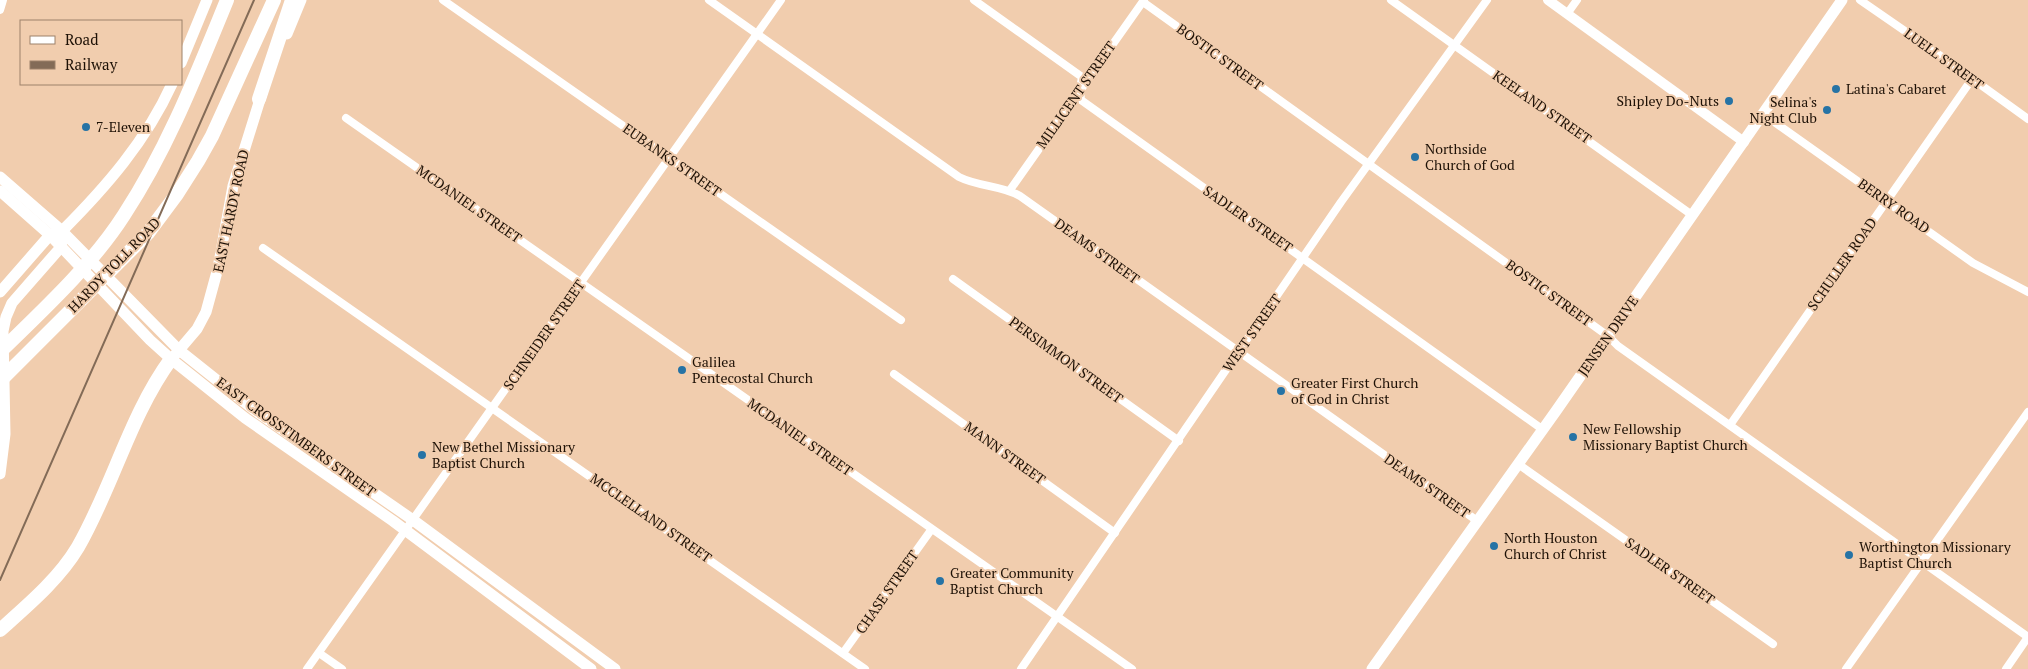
<svg xmlns="http://www.w3.org/2000/svg" width="2028" height="669" font-family="'PT Serif',serif">
<style>
.lines{fill:none;stroke-linecap:round;stroke-linejoin:round}
.minor{stroke:#fff;stroke-width:8}
.tertiary{stroke:#fff;stroke-width:10}
.secondary{stroke:#fff;stroke-width:11}
.motorway{stroke:#fff;stroke-width:14}
.rail{stroke:#836b57;stroke-width:2}
.poi-dot{fill:#2673a5;stroke:#f1cdae;stroke-width:2}
.labels{text-anchor:middle;stroke-width:4;stroke-linejoin:round;paint-order:stroke}
.street-label{font-size:14px;fill:#1e1106;stroke:#f1cdae}
.poi-label{font-size:14px;fill:#1e1106;stroke:#f1cdae;text-anchor:start}
</style>
<rect width="100%" height="100%" fill="#f1cdae"/>
<g class="lines">
<g class="minor">
<path d="M443 0 901 320"/>
<path d="M709 0 959 177C979 187 1001 185 1020 196L1476 520"/>
<path d="M974 0 1082 77 1080 89 1081 100 1542 429"/>
<path d="M1391 0 1692 215"/>
<path d="M1860 0 1931 49 2028 119"/>
<path d="M1143 2 1608 336 1618 346 2028 637"/>
<path d="M0 10 3 0"/>
<path d="M1567 14 1577 0"/>
<path d="M1763 114 1973 263 2028 292"/>
<path d="M346 118 1132 669"/>
<path d="M1010 190 1144 0"/>
<path d="M263 248 865 669"/>
<path d="M953 279 1179 441"/>
<path d="M894 374 1115 533"/>
<path d="M1730 425 1972 79"/>
<path d="M1518 464 1773 644"/>
<path d="M319 653 342 669"/>
<path d="M843 653 931 530"/>
<path d="M307 669 781 0"/>
<path d="M1021 669 1341 202 1487 0"/>
<path d="M1846 669 2028 412"/>
<path d="M2006 669 2028 637"/>
</g>
<path class="tertiary" d="M1548 0 1744 142"/>
<g class="secondary">
<path d="M287 34 301 0"/>
<path d="M181 63 207 0"/>
<path d="M0 177 62 231 179 350 253 409 413 520 615 669"/>
<path d="M0 191 50 235 150 340 171 359 245 418 393 521 591 669"/>
<path d="M0 292 50 235 62 231C106 187 146 141 172 84"/>
<path d="M174 356 197 329 206 312 218 268 233 186 262 93"/>
<path d="M0 474 5 434 3 331 6 317 12 303 61 247 62 240"/>
<path d="M1372 669 1556 411 1842 0"/>
</g>
<g class="motorway">
<path d="M259 99 292 0"/>
<path d="M0 352C43 310 92 265 124 215 168 148 197 73 227 0"/>
<path d="M0 381 148 233 177 194 198 161 212 136 274 0"/>
<path d="M0 630C28 605 59 579 78 547 113 486 130 415 171 359"/>
</g>
<path class="rail" d="M0 580 254 0"/>
</g>
<g class="poi-dot">
<circle cx="1836" cy="89" r="5"/>
<circle cx="1729" cy="101" r="5"/>
<circle cx="1827" cy="110" r="5"/>
<circle cx="86" cy="127" r="5"/>
<circle cx="1415" cy="157" r="5"/>
<circle cx="682" cy="370" r="5"/>
<circle cx="1281" cy="391" r="5"/>
<circle cx="1573" cy="437" r="5"/>
<circle cx="422" cy="455" r="5"/>
<circle cx="1494" cy="546" r="5"/>
<circle cx="1849" cy="555" r="5"/>
<circle cx="940" cy="581" r="5"/>
</g>
<g class="labels">
<g class="street-label">
<text transform="translate(1220 57) rotate(36)" y="5">BOSTIC STREET</text>
<text transform="translate(1944 59) rotate(36)" y="5">LUELL STREET</text>
<text transform="translate(1076 95) rotate(-55)" y="5">MILLICENT STREET</text>
<text transform="translate(1542 107) rotate(35)" y="5">KEELAND STREET</text>
<text transform="translate(672 160) rotate(35)" y="5">EUBANKS STREET</text>
<text transform="translate(469 204) rotate(35)" y="5">MCDANIEL STREET</text>
<text transform="translate(1894 206) rotate(35)" y="5">BERRY ROAD</text>
<text transform="translate(231 211) rotate(-78)" y="5">EAST HARDY ROAD</text>
<text transform="translate(1248 219) rotate(35)" y="5">SADLER STREET</text>
<text transform="translate(1097 251) rotate(36)" y="5">DEAMS STREET</text>
<text transform="translate(1842 264) rotate(-55)" y="5">SCHULLER ROAD</text>
<text transform="translate(114 265) rotate(-46)" y="5">HARDY TOLL ROAD</text>
<text transform="translate(1549 293) rotate(36)" y="5">BOSTIC STREET</text>
<text transform="translate(1252 333) rotate(-55)" y="5">WEST STREET</text>
<text transform="translate(544 335) rotate(-55)" y="5">SCHNEIDER STREET</text>
<text transform="translate(1608 336) rotate(-55)" y="5">JENSEN DRIVE</text>
<text transform="translate(1066 360) rotate(36)" y="5">PERSIMMON STREET</text>
<text transform="translate(296 437) rotate(36)" y="5">EAST CROSSTIMBERS STREET</text>
<text transform="translate(800 437) rotate(35)" y="5">MCDANIEL STREET</text>
<text transform="translate(1005 453) rotate(36)" y="5">MANN STREET</text>
<text transform="translate(1427 486) rotate(35)" y="5">DEAMS STREET</text>
<text transform="translate(651 518) rotate(35)" y="5">MCCLELLAND STREET</text>
<text transform="translate(1670 571) rotate(35)" y="5">SADLER STREET</text>
<text transform="translate(887 592) rotate(-55)" y="5">CHASE STREET</text>
</g>
<g class="poi-label">
<text x="1846" y="94">Latina's Cabaret</text>
<text x="1719" y="106" text-anchor="end">Shipley Do-Nuts</text>
<text x="1817" y="107" text-anchor="end">Selina's<tspan x="1817" dy="16">Night Club</tspan></text>
<text x="96" y="132">7-Eleven</text>
<text x="1425" y="154">Northside<tspan x="1425" dy="16">Church of God</tspan></text>
<text x="692" y="367">Galilea<tspan x="692" dy="16">Pentecostal Church</tspan></text>
<text x="1291" y="388">Greater First Church<tspan x="1291" dy="16">of God in Christ</tspan></text>
<text x="1583" y="434">New Fellowship<tspan x="1583" dy="16">Missionary Baptist Church</tspan></text>
<text x="432" y="452">New Bethel Missionary<tspan x="432" dy="16">Baptist Church</tspan></text>
<text x="1504" y="543">North Houston<tspan x="1504" dy="16">Church of Christ</tspan></text>
<text x="1859" y="552">Worthington Missionary<tspan x="1859" dy="16">Baptist Church</tspan></text>
<text x="950" y="578">Greater Community<tspan x="950" dy="16">Baptist Church</tspan></text>
</g>
</g>
<rect x="20" y="20" width="162" height="65" fill="#f1cdae" stroke="#9d826b"/>
<rect x="30" y="36" width="25" height="8" fill="#ffffff" stroke="#9d826b"/>
<text x="65" y="45" font-size="15" fill="#1e1106">Road</text>
<rect x="30" y="61" width="25" height="8" fill="#836b57" stroke="#9d826b"/>
<text x="65" y="70" font-size="15" fill="#1e1106">Railway</text>
</svg>
